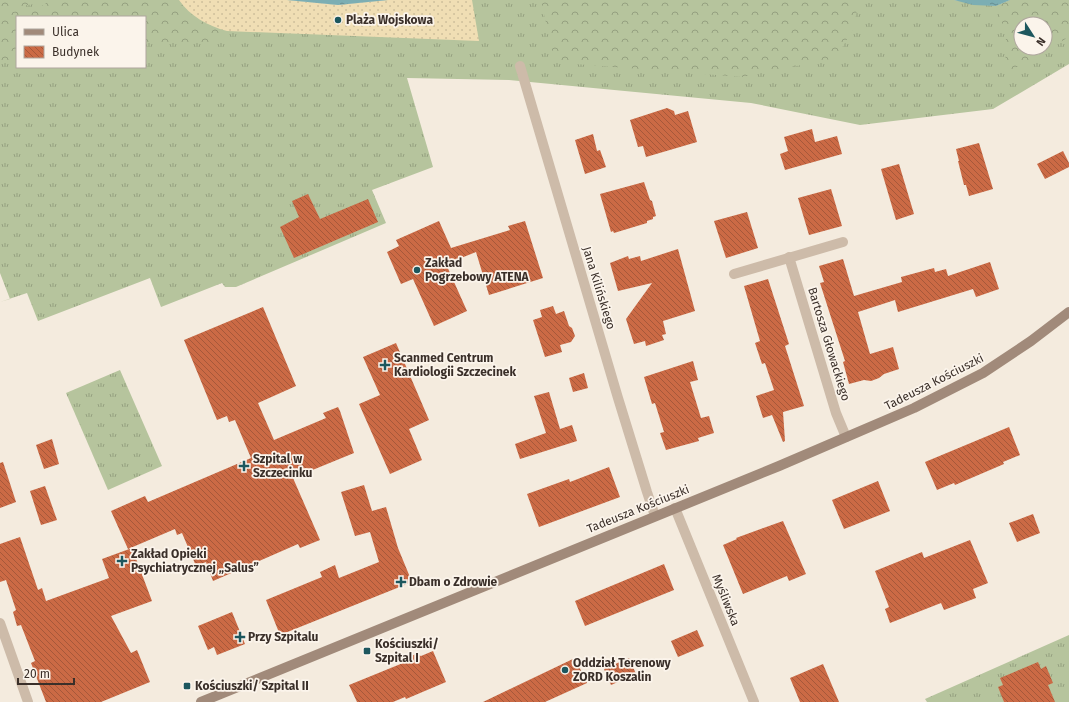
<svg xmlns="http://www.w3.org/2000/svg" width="1069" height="702" font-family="'Fira Sans',sans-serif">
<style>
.grass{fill:url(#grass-tufts);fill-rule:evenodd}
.forest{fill:url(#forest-crowns);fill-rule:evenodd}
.sand{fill:url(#sand-dots)}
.water{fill:url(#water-ripples)}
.building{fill:url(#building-back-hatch)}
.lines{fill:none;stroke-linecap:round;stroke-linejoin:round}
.street{stroke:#cdbba9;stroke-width:10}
.secondary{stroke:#a18a7a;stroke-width:10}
.poi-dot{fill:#1d575e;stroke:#fbf4eb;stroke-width:1.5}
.labels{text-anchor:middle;stroke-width:3.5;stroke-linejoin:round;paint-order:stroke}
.poi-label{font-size:12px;font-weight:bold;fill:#3a2f29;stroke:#fbf4eb;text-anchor:start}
.street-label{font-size:12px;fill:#3a2f29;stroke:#fbf4eb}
</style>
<defs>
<pattern id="grass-tufts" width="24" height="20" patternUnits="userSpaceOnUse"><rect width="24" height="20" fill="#b6c49d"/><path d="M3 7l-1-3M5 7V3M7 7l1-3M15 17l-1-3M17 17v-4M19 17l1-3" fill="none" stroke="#95a080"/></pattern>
<pattern id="forest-crowns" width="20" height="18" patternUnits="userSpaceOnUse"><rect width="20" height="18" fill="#b6c49d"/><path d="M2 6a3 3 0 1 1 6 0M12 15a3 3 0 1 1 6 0" fill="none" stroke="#95a080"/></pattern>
<pattern id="sand-dots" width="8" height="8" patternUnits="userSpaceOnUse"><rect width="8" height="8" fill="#f0deb4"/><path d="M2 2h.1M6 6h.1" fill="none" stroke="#cfbf9b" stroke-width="1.8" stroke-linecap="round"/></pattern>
<pattern id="water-ripples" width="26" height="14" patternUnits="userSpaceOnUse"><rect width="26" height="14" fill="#7caeb3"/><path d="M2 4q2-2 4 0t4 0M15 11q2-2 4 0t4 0" fill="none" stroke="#678e92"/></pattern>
<pattern id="building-back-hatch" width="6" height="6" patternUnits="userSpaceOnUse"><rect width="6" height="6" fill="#cb6a45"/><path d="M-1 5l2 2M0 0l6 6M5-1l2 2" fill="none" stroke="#a6583a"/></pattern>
</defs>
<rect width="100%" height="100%" fill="#f4ebde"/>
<g class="grass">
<path d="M0 0H287L338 5 388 0H954L996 6 1010 0H1069V64L993 109 860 125 751 103 509 80 407 78 433 167 372 190 386 223 236 287H225L222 283 161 307 150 278 38 321 27 293 0 302 10 299 0 273ZM17 17H145V67H17ZM1021 24H1045V48H1021Z"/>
<path d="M120 370 162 466 108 490 66 393Z"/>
<path d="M1069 635V702H927L925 699Z"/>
</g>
<g class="forest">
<path d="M0 0H43L39 3 0 10Z"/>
<path d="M51 0H179C189 15 205 25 222 29L218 41 211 43 145 42V17H17V61L0 64V14L40 7Z"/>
<path d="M541 0H859L853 29 836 58 742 77 563 63 553 55Z"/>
<path d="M1010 0H1069V37L1005 74 1006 34 996 6ZM1021 24H1045V48H1021Z"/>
</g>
<path class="sand" d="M179 0H287L338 5 388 0H472L479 41 227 31C208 26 190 16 179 0Z"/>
<g class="water">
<path d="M287 0H388L338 5Z"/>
<path d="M954 0H1010L996 6 973 5Z"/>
</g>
<g class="building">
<path d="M667 108 674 111 675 115 688 111 697 142 646 157 643 146 638 147 630 120Z"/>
<path d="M812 129 815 142 837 136 842 154 785 170 780 154 788 151 784 137Z"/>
<path d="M593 134 597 151 600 150 606 167 585 174 575 140Z"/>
<path d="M979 143 993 189 969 196 966 185H964L958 161H959L956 149Z"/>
<path d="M1063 151 1069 163V167L1045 179 1037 164Z"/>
<path d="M899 164 914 214 896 220 881 169Z"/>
<path d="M644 182 650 200 652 201 656 216 653 217V219L647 221V223L614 233 613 231 611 232 600 194Z"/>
<path d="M831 189 842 226 809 235 798 198Z"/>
<path d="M308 194 320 219 368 199 378 222 294 258 280 227 299 217 292 201Z"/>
<path d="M747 212 758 248 726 258 714 221Z"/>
<path d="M439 221 451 248 510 230 508 226 525 221 543 278 489 295 476 252 446 264 467 311 434 326 413 279 401 284 387 252 399 246 396 240Z"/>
<path d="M678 249 695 311 663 321 666 334 662 335 664 340 646 346 645 341 634 344 626 319 652 283 618 291 610 263 628 256 629 259 640 256 641 261Z"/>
<path d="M843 259 854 296 902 282 901 277 934 268 935 272 946 269 948 276 990 262 999 289 976 297 973 289 898 312 895 300 858 312 870 354 893 347 899 369 884 374 879 378 871 381 864 380 849 384 843 362 845 361 820 283 824 282 819 266Z"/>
<path d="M768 279 789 344 785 346 804 406 783 412 785 441 783 442 772 415 763 418 756 396 774 390 765 363 762 364 755 343 760 341 744 286Z"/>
<path d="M553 306 556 314 564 311 569 326 572 328 575 336 571 342 560 345 562 352 545 357 533 320 542 317 540 310Z"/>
<path d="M263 307 296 386 258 403 274 440 326 418 323 413 338 407 340 411 354 453 293 478 320 540 300 548 298 544 213 581 206 562 196 566 182 533 177 535 175 529 128 549 111 511 145 496 148 502 251 458 235 420 229 422 227 416 217 420 184 340Z"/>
<path d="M396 343 429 420 409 429 422 460 390 474 359 404 380 395 363 357Z"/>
<path d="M693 361 698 380 690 382 701 418 709 416 714 433 698 438 699 441 666 450 660 433 664 432 655 403 652 404 644 377Z"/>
<path d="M584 373 588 388 573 392 569 378Z"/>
<path d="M549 392 560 429 572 425 577 441 520 459 515 444 546 433 534 396Z"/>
<path d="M1009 427 1020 455 1003 462 1004 464 955 485 954 483 937 490 925 462Z"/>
<path d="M52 439 59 464 44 469 36 445Z"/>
<path d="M3 462 16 502 0 508V463Z"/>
<path d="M609 467 620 497 539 527 527 494 569 479 570 482Z"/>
<path d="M878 481 890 511 844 529 832 500Z"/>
<path d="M364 485 372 511 386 507 398 548 412 582 280 635 266 600 322 577 320 572 335 565 339 578 379 562 370 532 355 536 341 492Z"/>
<path d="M45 486 57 520 41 525 30 491Z"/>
<path d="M1033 514 1040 533 1017 542 1009 523Z"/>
<path d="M783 521 806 574 789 581 787 576 743 594 723 545 737 539 736 538Z"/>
<path d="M20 537 38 590 42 588 46 601 109 578 102 559 132 548 152 601 111 616 131 653 137 650 150 682 101 702H46L31 663 35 661 21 625 17 626 13 612 16 610 6 580 0 582V544Z"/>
<path d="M970 540 988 583 973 589 976 598 944 610 941 603 890 623 885 609 889 607 875 571 922 552 924 558Z"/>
<path d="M664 564 674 590 585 626 575 601Z"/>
<path d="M232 612 245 644 217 655 214 647 208 650 198 626Z"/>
<path d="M697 630 704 646 678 657 671 641Z"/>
<path d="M433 651 446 682 406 699 405 697 393 702H357L349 685 403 663 406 658 416 654 421 656Z"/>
<path d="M575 658 587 683 545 702H483Z"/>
<path d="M629 658 636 674 611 685 604 669Z"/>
<path d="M1038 662 1041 669 1046 666 1053 683 1048 685 1055 702H1004L998 687 1003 685 1000 678Z"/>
<path d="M823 664 839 702H800L790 678Z"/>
</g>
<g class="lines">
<g class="street">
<path d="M520 66 618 398 647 492 655 516"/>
<path d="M789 257 836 413 846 437"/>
<path d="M734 274 843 242"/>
<path d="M675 508 754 702"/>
<path d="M0 623 28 702"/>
</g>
<path class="secondary" d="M201 702 779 466 914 408 983 373 1031 341 1069 312"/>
</g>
<g class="poi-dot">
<circle cx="338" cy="20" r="4"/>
<circle cx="417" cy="270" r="4"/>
<path d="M383 359h4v4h4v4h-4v4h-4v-4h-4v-4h4z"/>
<path d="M242 460h4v4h4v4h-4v4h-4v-4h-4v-4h4z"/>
<path d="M120 555h4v4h4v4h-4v4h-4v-4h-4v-4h4z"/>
<path d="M399 576h4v4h4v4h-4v4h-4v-4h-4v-4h4z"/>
<path d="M238 631h4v4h4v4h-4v4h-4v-4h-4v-4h4z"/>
<rect x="363" y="647" width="8" height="8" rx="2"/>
<circle cx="565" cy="670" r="4"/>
<rect x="183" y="682" width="8" height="8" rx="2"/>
</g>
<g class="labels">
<g class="poi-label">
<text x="346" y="24">Plaża Wojskowa</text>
<text x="425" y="267">Zakład<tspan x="425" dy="14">Pogrzebowy ATENA</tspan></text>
<text x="394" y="362">Scanmed Centrum<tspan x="394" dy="14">Kardiologii Szczecinek</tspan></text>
<text x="253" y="463">Szpital w<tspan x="253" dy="14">Szczecinku</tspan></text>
<text x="131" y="558">Zakład Opieki<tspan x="131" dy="14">Psychiatrycznej „Salus”</tspan></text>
<text x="409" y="586">Dbam o Zdrowie</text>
<text x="248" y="641">Przy Szpitalu</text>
<text x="375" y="648">Kościuszki/<tspan x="375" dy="14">Szpital I</tspan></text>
<text x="573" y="667">Oddział Terenowy<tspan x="573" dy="14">ZORD Koszalin</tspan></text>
<text x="195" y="690">Kościuszki/ Szpital II</text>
</g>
<g class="street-label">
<text transform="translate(599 288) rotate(73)" y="4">Jana Kilińskiego</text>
<text transform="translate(829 344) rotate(73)" y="4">Bartosza Głowackiego</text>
<text transform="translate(934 382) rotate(-27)" y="4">Tadeusza Kościuszki</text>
<text transform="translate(638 509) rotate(-22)" y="4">Tadeusza Kościuszki</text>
<text transform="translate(726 600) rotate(68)" y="4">Myśliwska</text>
</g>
</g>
<rect x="16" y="16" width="130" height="52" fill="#fbf4eb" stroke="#aea59d"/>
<rect x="24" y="29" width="20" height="6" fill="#a18a7a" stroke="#aea59d"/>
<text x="52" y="36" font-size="12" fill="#3a2f29">Ulica</text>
<rect x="24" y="46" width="20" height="12" fill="url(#building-back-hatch)" stroke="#aea59d"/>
<text x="52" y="56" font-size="12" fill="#3a2f29">Budynek</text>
<g transform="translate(1033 36) rotate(126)"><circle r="19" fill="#fbf4eb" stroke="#aea59d"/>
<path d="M0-3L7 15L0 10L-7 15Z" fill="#1d575e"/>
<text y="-6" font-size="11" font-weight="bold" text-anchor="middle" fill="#3a2f29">N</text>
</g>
<path d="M18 678v6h56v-6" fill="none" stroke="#3a2f29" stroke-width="2"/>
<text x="24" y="678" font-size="12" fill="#3a2f29" stroke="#fbf4eb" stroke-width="3" paint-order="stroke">20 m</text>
</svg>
